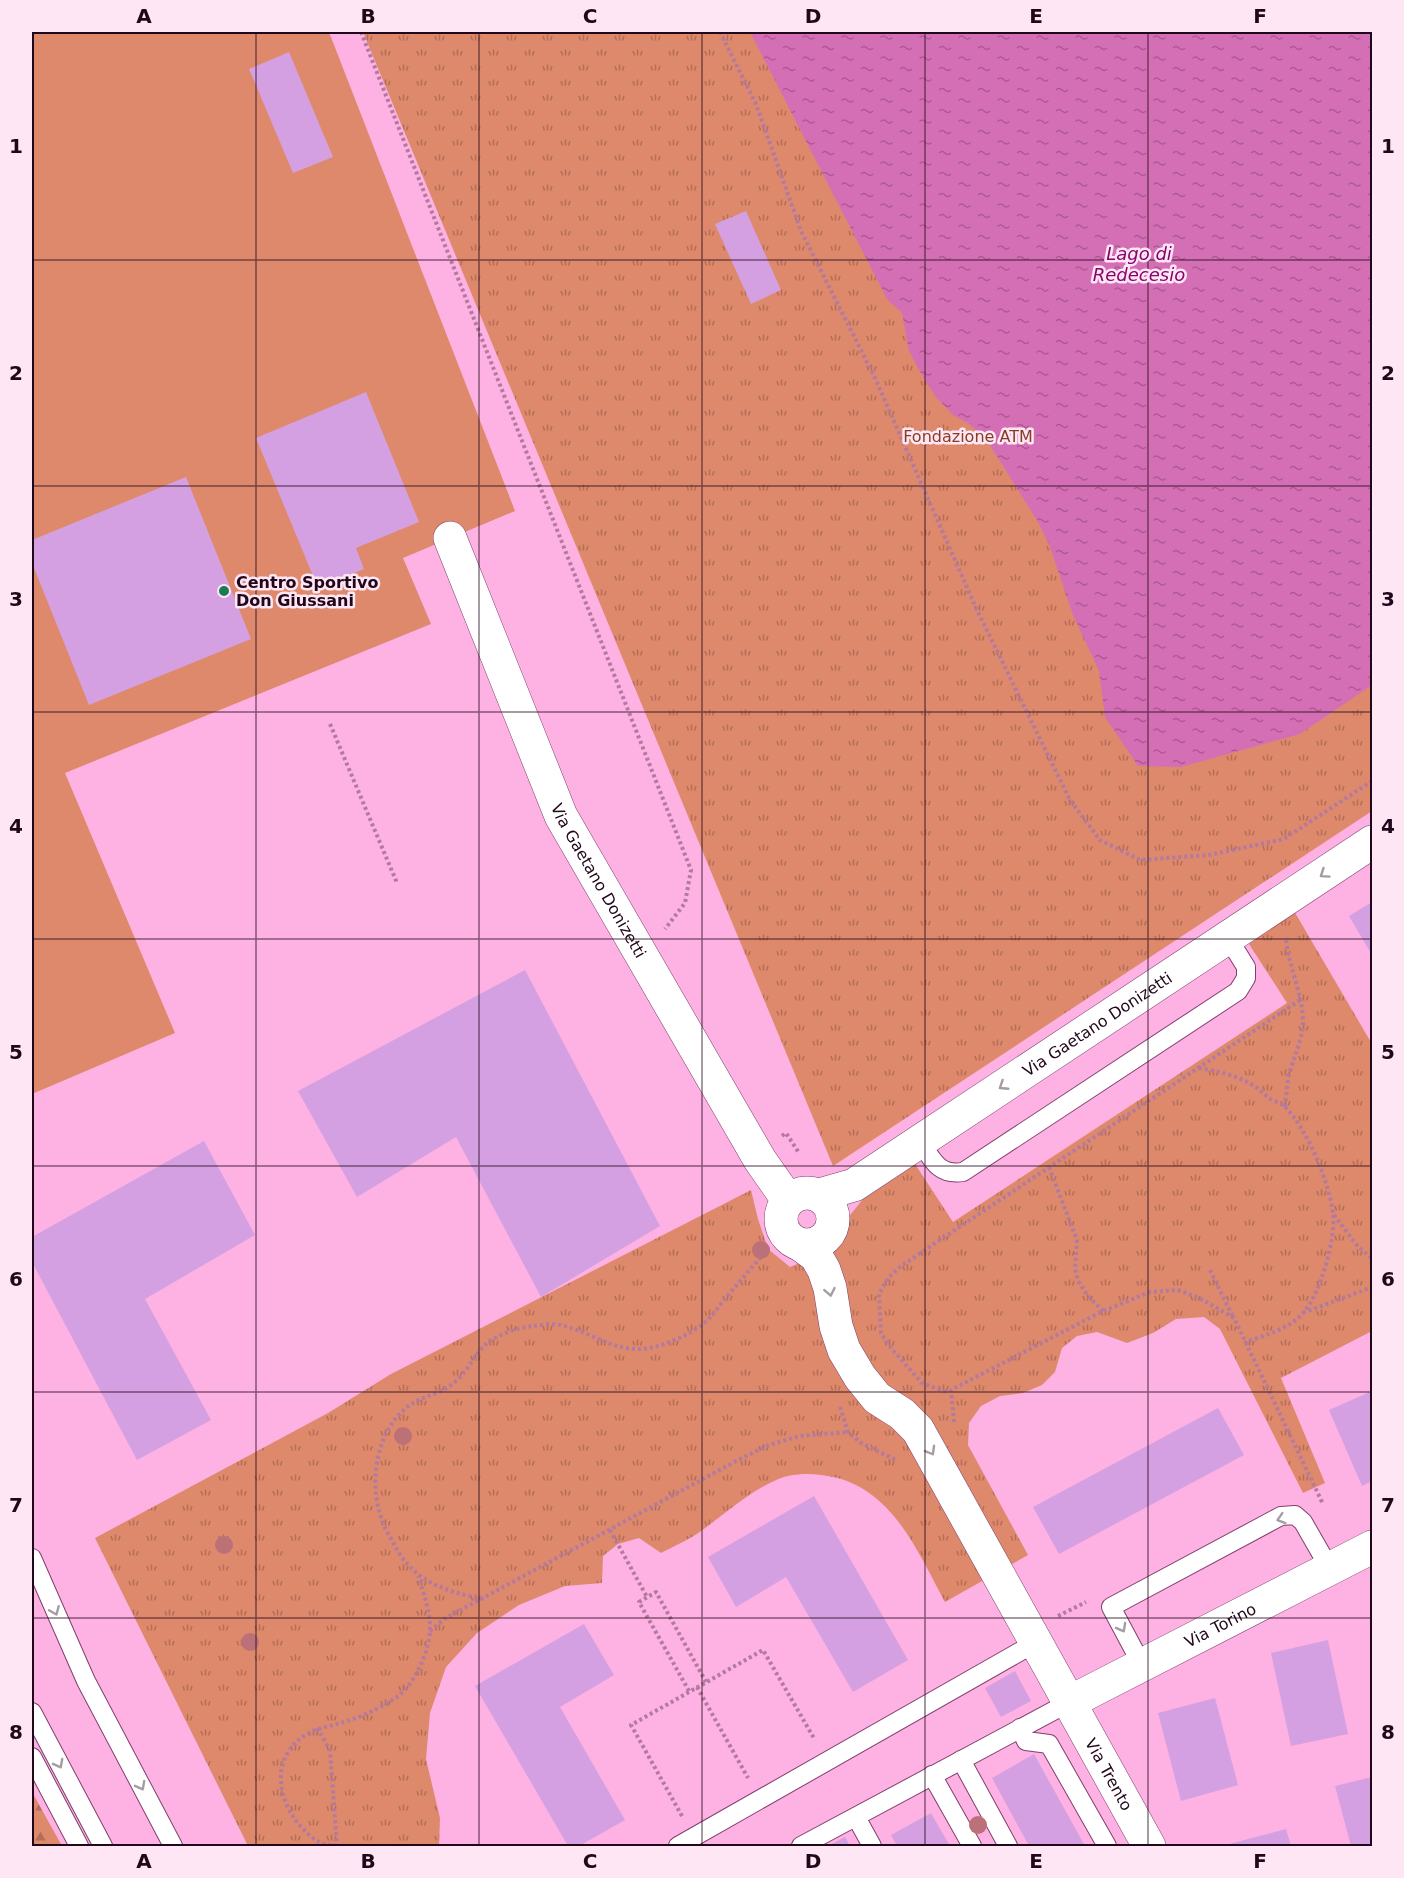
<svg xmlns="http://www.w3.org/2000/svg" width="1404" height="1878" font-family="'DejaVu Sans',sans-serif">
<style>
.forest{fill:url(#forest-firs)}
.park{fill:url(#park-tufts)}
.garden{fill:#de896b}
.water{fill:url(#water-ripples)}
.building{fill:#d5a0e1}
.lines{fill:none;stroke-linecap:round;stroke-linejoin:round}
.service-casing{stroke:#803f6c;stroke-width:20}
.minor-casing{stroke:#803f6c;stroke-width:34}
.path{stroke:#b3799f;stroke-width:4;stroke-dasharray:3 3;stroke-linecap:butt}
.service{stroke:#fff;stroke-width:18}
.minor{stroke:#fff;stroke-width:33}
.tree{fill:#bc7178}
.oneway{stroke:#a69ca3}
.grid{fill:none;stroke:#21071a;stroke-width:1.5;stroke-opacity:0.55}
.poi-dot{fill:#1b7c54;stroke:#fee6f5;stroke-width:2}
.labels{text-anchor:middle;stroke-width:5;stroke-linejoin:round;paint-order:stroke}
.park-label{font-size:16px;fill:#863c20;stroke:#fee6f5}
.poi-label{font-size:16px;font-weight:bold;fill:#21071a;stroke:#fee6f5;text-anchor:start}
.street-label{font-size:16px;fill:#21071a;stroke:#fee6f5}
.water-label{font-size:18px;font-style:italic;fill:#87026c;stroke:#fee6f5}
.neatline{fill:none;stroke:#21071a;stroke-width:2}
.grid-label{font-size:20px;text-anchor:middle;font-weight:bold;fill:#21071a}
</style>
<defs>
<pattern id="forest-firs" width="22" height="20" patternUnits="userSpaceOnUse" patternTransform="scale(1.5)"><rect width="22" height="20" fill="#de896b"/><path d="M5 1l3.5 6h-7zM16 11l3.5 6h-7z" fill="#b46e57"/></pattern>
<pattern id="park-tufts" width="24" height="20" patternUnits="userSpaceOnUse" patternTransform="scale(1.5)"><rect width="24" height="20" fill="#de896b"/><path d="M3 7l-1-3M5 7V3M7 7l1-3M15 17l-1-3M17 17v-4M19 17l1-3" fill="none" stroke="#b46e57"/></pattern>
<pattern id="water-ripples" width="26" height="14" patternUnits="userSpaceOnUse" patternTransform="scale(1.5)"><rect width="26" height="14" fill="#d46fb5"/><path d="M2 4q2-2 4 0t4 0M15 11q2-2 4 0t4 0" fill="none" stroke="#ac5992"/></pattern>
</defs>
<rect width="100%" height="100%" fill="#fdb2e3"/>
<path class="forest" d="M32 1792 62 1846H32Z"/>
<g class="park">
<path d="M363 32H1372V811L833 1166Z"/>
<path d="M1294 911 1372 1044V1331L1281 1378 1325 1483 1303 1493 1220 1329 1204 1317 1176 1319 1153 1333 1127 1343 1097 1332 1077 1336 1062 1348 1055 1372 1042 1385 1023 1393 1000 1396 981 1406 969 1423 968 1445 1028 1555 945 1602C916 1549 890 1482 821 1475 805 1473 787 1474 772 1482 746 1494 724 1515 701 1531 689 1540 674 1546 661 1553L639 1538 618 1544 603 1556 602 1583 565 1586 519 1605 477 1633 446 1667 430 1713 426 1759 440 1818 439 1846H248L95 1538 328 1413 391 1374 751 1190 758 1219 768 1249 790 1267 816 1256 836 1242 847 1219 863 1199 915 1164 953 1222 1287 1003 1249 944Z"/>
</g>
<path class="garden" d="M32 32H329L515 511 403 558 431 624 65 773 175 1033 32 1094Z"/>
<path class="water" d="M750 32H1372V685L1300 734 1181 767 1138 766 1105 717 1099 671 1073 615 1050 547 1038 522 986 439 968 423 953 415 935 396 919 370 909 351 902 313 887 299Z"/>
<g class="building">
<path d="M289 52 333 157 293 173 249 69Z"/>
<path d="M746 211 781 290 751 304 715 224Z"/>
<path d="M366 392 419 522 356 548 364 569 318 588 256 438Z"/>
<path d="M186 477 251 639 89 705 32 563V540Z"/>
<path d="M1372 902V955L1349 916Z"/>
<path d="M525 970 660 1226 541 1297 456 1137 357 1197 298 1091Z"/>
<path d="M204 1141 255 1235 145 1299 211 1420 137 1460 32 1262V1237Z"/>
<path d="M1372 1391V1481L1362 1486 1329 1410Z"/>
<path d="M1218 1408 1244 1455 1059 1554 1033 1507Z"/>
<path d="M814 1496 908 1660 853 1692 786 1577 736 1607 708 1557Z"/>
<path d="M584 1624 614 1675 560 1707 625 1820 579 1846H568L475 1686Z"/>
<path d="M1328 1640 1348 1734 1291 1746 1271 1653Z"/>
<path d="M1015 1671 1031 1701 1001 1717 985 1688Z"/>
<path d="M1215 1698 1238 1785 1181 1801 1158 1713Z"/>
<path d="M1034 1754 1085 1846H1029L992 1778Z"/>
<path d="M1372 1777V1846H1351L1335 1786Z"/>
<path d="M931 1813 950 1846H897L891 1835Z"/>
<path d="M1286 1829 1291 1846H1230L1229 1844Z"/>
<path d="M845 1837 850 1846H828Z"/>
</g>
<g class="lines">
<defs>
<g id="service">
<path d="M920 1141C932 1159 938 1176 963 1172L1238 991 1246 978V967L1228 938"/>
<path d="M32 1558 86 1681 173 1846"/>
<path d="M1142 1665 1111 1607 1281 1516 1295 1515 1303 1522 1330 1569"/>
<path d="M32 1712 103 1846"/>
<path d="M1020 1728 1026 1741 1049 1744 1107 1846"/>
<path d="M32 1757 79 1846"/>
<path d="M961 1760 1008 1846"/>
<path d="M932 1775 972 1846"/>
<path d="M856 1817 872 1846"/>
<path d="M678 1846 1035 1643"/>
<path d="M801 1846 1068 1703"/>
</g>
<g id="minor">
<path id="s1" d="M450 538 561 816 760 1160 788 1200"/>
<circle cx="807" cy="1219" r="26"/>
<path id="s2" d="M819 1195 854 1185 1372 842"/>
<path id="s3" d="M801 1245 816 1256 824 1270 830 1288 836 1326 844 1350 860 1377 877 1398 902 1414 918 1430 1149 1846"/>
<path id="s4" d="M1068 1703 1372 1547"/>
</g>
</defs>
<use href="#service" class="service-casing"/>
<use href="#minor" class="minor-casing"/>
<g class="path">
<path d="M361 32 691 870 685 903 665 929"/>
<path d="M720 32 756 104 801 231 875 378 976 608 1070 800 1100 840 1140 860 1209 855 1284 839 1372 781"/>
<path d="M330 724 397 883"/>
<path d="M1199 1068C1216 1071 1236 1075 1251 1084 1258 1088 1263 1093 1269 1098 1274 1101 1281 1103 1285 1107 1307 1128 1330 1184 1333 1214 1336 1240 1320 1294 1303 1313 1289 1329 1265 1335 1246 1342"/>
<path d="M1285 1107C1286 1096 1287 1085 1289 1075 1294 1056 1303 1039 1303 1020 1302 992 1288 965 1286 937"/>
<path d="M782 1136 786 1133 799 1153"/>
<path d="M1049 1167 1077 1240 1075 1269 1078 1281 1088 1296 1103 1311"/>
<path d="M1334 1215 1356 1244 1372 1259"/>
<path d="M1210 1270 1233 1317"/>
<path d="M1303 1313 1372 1287"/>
<path d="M946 1392 922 1383 891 1348 881 1333 879 1294 888 1278 901 1266 1300 1000"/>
<path d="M840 1407 848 1432 861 1443 896 1460"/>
<path d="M954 1422 951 1390 1103 1311 1150 1292 1178 1290 1201 1299 1234 1318 1323 1504"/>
<path d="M610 1530 647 1597"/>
<path d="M483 1599C443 1591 410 1580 392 1540 388 1534 384 1527 382 1520 368 1482 376 1429 410 1405 423 1396 439 1394 451 1385 465 1375 472 1359 483 1347 494 1335 517 1328 533 1326 541 1325 551 1323 560 1325 598 1333 620 1360 664 1344 678 1339 692 1333 704 1323 712 1317 718 1307 725 1299 739 1282 754 1265 769 1248"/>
<path d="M1058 1616 1086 1602"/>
<path d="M430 1631 444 1619 740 1459 769 1445 800 1436 848 1432"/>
<path d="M697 1687 748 1778"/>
<path d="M689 1691 639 1602 656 1592 706 1682"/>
<path d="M317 1728 330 1750 337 1846"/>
<path d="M682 1816 631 1725 763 1650 815 1740"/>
<path d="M337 1846C331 1845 324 1845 319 1842 289 1824 267 1779 291 1748 307 1728 326 1728 347 1721 364 1716 382 1707 397 1697 414 1685 430 1651 430 1629 430 1611 424 1594 418 1576"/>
</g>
<use href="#service" class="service"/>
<use href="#minor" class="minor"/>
</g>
<g class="tree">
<circle cx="761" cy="1250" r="9"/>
<circle cx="403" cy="1436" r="9"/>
<circle cx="224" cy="1545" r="9"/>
<circle cx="250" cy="1642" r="9"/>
<circle cx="978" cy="1825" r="9"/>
</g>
<defs><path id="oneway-chevron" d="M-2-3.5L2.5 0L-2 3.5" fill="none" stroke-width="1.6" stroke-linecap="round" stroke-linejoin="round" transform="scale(1.5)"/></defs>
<g class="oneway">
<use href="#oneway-chevron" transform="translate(1324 874) rotate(146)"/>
<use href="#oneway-chevron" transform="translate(1003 1086) rotate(147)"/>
<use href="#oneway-chevron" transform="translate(830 1292) rotate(79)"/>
<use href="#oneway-chevron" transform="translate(931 1451) rotate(60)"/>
<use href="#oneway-chevron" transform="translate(1281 1519) rotate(163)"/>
<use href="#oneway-chevron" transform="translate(55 1611) rotate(67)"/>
<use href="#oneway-chevron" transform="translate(1122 1628) rotate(61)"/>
<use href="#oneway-chevron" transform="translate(59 1764) rotate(62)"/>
<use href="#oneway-chevron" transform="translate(141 1786) rotate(62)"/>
</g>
<path class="grid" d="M256 32V1846M479 32V1846M702 32V1846M925 32V1846M1148 32V1846M32 260H1372M32 486H1372M32 712H1372M32 939H1372M32 1166H1372M32 1392H1372M32 1618H1372"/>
<circle class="poi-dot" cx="224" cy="591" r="6"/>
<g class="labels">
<g class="park-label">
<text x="968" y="442">Fondazione ATM</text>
</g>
<g class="poi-label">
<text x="236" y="588">Centro Sportivo<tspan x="236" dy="18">Don Giussani</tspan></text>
</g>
<g class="street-label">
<text dy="6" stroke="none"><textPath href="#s1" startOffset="374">Via Gaetano Donizetti</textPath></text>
<text dy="6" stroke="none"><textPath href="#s2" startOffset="328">Via Gaetano Donizetti</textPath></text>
<text dy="6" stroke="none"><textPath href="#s4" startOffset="171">Via Torino</textPath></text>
<text dy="6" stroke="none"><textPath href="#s3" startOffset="622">Via Trento</textPath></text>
</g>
<g class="water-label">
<text x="1139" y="260">Lago di<tspan x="1139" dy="21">Redecesio</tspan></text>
</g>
</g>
<rect width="1404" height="1878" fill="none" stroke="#fee6f5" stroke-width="66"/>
<rect x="33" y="33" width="1338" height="1812" class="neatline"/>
<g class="grid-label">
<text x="144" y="23">A</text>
<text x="368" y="23">B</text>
<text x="590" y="23">C</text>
<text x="813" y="23">D</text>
<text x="1036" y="23">E</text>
<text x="1260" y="23">F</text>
<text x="16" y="153">1</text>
<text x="1388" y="153">1</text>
<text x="16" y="380">2</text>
<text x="1388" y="380">2</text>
<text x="16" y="606">3</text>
<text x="1388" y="606">3</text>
<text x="16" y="833">4</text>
<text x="1388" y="833">4</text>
<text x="16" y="1059">5</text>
<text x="1388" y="1059">5</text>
<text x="16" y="1286">6</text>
<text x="1388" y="1286">6</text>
<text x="16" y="1512">7</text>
<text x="1388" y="1512">7</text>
<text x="16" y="1739">8</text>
<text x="1388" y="1739">8</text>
<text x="144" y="1868">A</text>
<text x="368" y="1868">B</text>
<text x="590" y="1868">C</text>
<text x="813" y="1868">D</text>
<text x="1036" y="1868">E</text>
<text x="1260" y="1868">F</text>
</g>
</svg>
